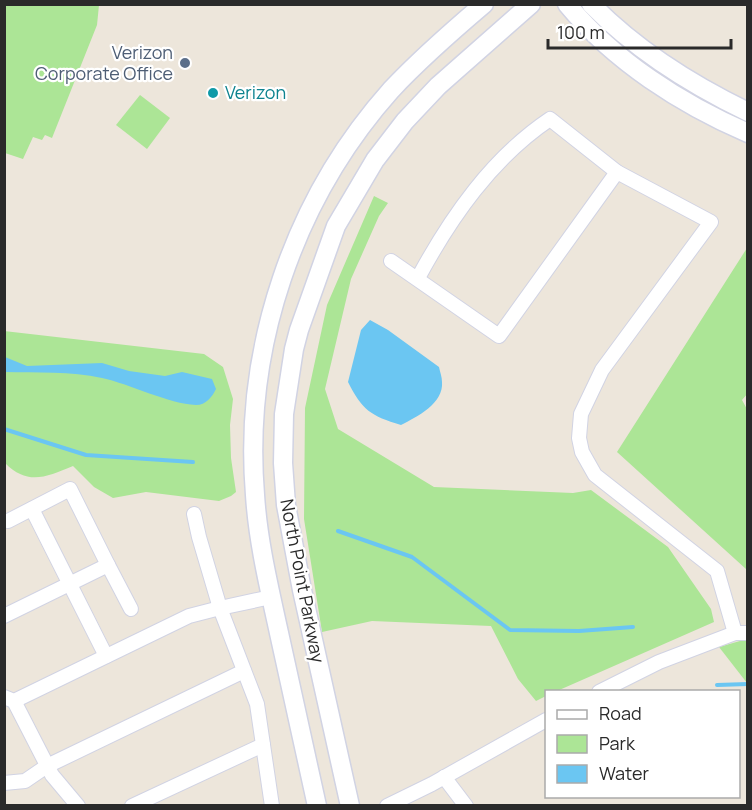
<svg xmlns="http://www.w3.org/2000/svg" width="752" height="810" font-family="Manrope,sans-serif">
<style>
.green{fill:#ace596}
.water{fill:#6bc6f2}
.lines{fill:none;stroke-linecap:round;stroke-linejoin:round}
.stream{stroke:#6bc6f2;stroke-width:4}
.street-casing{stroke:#d1d3e3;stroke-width:16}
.secondary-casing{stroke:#d1d3e3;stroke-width:21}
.street{stroke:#fff;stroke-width:14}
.secondary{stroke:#fff;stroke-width:18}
.service-dot{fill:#5c6f8a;stroke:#fff;stroke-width:2}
.culture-dot{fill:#0f9aa8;stroke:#fff;stroke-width:2}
.labels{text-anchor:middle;stroke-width:4.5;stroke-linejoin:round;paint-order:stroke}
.service-label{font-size:18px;fill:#4e5e75;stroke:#fff;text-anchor:end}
.culture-label{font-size:18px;fill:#0d838f;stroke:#fff;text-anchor:start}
.street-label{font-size:18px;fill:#2a2a2a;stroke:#fff}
</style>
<rect width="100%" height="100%" fill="#ede6db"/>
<g class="green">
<path d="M4 5H99L97 25 52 138 45 135 42 140 33 137 23 159 5 153Z"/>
<path d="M140 95 170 118 147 149 116 125Z"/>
<path d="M374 196 388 203 379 216 351 279 325 389 338 429 434 487 573 493 591 490 668 547 711 609 714 622 557 691 546 692V696L536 701 518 679 491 626 372 621 322 632 304 519 305 408 327 305Z"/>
<path d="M747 248 748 393 742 400 748 411 747 574 746 569 617 452Z"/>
<path d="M4 331 204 354 223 367 233 399 230 425 231 458 236 492 231 496 219 501 146 492 113 498 94 487 73 466C46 477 28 486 5 463Z"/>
<path d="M747 639V683L719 647Z"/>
</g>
<g class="water">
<path d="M370 320 388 330 439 367C440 372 442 377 442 382 444 403 417 417 401 425 371 416 362 410 348 382L361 330Z"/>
<path d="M5 357 27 366 102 363 129 371 165 376 182 372 212 379 216 389C212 397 206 405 196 405 169 404 130 384 102 378 71 371 37 373 5 372Z"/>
</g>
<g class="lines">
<g class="stream">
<path d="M4 429 86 455 193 462"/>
<path d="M338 531 412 557 510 630 579 631 633 627"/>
<path d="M717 685 748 684"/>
</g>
<defs>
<g id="street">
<path d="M391 261 499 336 617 172"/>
<path d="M418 278C451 217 492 158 550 119L617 172 711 222 602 370 581 414 579 438 582 452 595 475 717 571 735 633"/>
<path d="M32 509 106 656"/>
<path d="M194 514 199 537 220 608 257 704 272 806"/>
<path d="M108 565 131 609"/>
<path d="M4 616 108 565 70 489 8 521"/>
<path d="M599 692 659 662 735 633H748"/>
<path d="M4 697 14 701 189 616 220 608 271 597"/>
<path d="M14 701 52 775 78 806"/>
<path d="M444 777 466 806"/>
<path d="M4 783 25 781 47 766 244 671"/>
<path d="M132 806 263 745"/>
<path d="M387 806 432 784 546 720"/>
</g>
<g id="secondary">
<path d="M567 4C614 61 681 104 748 133"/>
<path d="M591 4C636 50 690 84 748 112"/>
<path d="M317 806C304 748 292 691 279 633 269 587 258 542 255 495 243 349 293 200 391 90 420 59 451 32 484 4"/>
<path d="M350 806 302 590 286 505 283 463 284 414 294 349 299 330 336 226 375 160 405 121 438 86 531 4"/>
</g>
</defs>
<use href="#street" class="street-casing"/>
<use href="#secondary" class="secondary-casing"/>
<use href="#street" class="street"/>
<use href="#secondary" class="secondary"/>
</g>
<circle class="service-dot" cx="185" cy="63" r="6"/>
<circle class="culture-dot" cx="213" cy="93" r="6"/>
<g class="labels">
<g class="service-label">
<text x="173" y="59">Verizon<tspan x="173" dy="21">Corporate Office</tspan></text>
</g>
<g class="culture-label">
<text x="225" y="99">Verizon</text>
</g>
<g class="street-label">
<text transform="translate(302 581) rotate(79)" y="6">North Point Parkway</text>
</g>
</g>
<rect width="752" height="810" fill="none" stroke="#2a2a2a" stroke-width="12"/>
<rect x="545" y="690" width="195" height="108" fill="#ffffff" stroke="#aaaaaa" stroke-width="1.5"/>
<rect x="557" y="710" width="30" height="9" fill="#ffffff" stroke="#aaaaaa" stroke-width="1.5"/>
<text x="599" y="720" font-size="18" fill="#2a2a2a">Road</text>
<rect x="557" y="735" width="30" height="18" fill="#ace596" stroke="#aaaaaa" stroke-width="1.5"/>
<text x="599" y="750" font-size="18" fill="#2a2a2a">Park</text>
<rect x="557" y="765" width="30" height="18" fill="#6bc6f2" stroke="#aaaaaa" stroke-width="1.5"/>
<text x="599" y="780" font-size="18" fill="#2a2a2a">Water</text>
<path d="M548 39v9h183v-9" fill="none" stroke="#2a2a2a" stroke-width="3"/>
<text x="557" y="39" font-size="18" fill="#2a2a2a" stroke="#ffffff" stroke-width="4.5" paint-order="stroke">100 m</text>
</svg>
